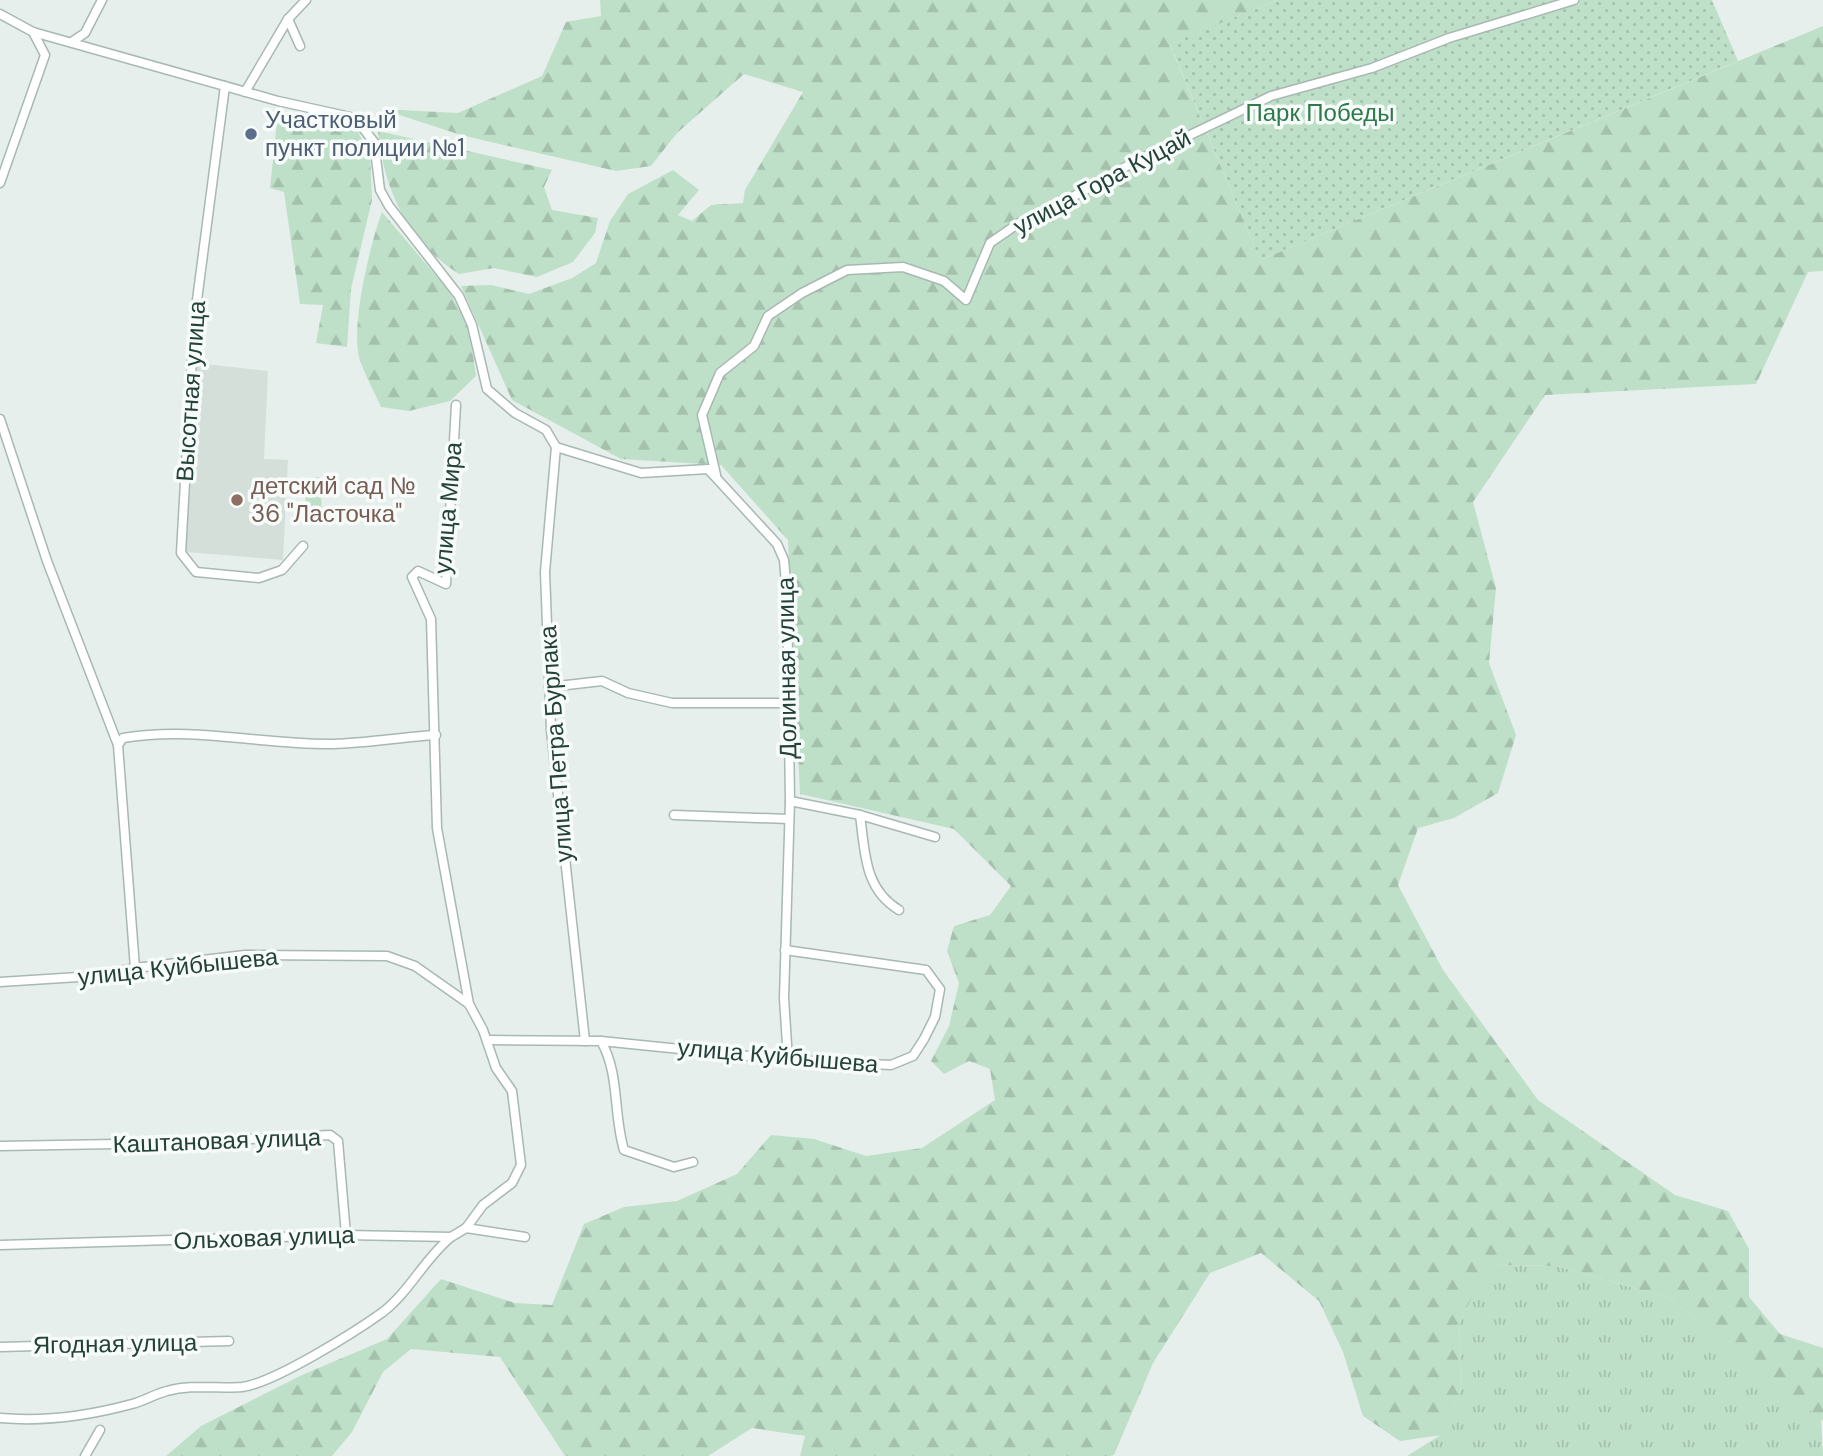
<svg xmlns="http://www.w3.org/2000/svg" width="1823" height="1456" font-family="'DM Sans',sans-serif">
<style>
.built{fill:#d4dfda}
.grass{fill:url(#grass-tufts)}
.forest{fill:url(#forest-firs)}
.park{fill:url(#park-dots)}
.pitch{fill:#bfe0c8}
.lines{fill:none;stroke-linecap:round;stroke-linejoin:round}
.minor-casing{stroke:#a8b8b2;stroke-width:11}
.minor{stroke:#fff;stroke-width:8}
.service-dot{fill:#5c6f8a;stroke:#f7fbf9;stroke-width:2.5}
.education-dot{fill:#8d6e63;stroke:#f7fbf9;stroke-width:2.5}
.labels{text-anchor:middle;stroke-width:7;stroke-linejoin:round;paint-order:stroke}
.park-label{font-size:24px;fill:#2d7a4b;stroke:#f7fbf9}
.service-label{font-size:24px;fill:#4e5e75;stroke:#f7fbf9;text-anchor:start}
.street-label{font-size:24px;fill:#24423a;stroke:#f7fbf9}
.education-label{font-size:24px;fill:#785e54;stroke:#f7fbf9;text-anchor:start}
</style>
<defs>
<pattern id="grass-tufts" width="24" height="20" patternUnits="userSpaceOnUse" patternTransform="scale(1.75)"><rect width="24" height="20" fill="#bfe0c8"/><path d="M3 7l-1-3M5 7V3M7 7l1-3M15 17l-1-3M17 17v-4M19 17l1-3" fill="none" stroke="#a4c1ad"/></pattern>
<pattern id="forest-firs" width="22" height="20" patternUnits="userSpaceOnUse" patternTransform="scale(1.75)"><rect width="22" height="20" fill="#bfe0c8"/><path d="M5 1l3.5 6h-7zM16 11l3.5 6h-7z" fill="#a4c1ad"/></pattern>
<pattern id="park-dots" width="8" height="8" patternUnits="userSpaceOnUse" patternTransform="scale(1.75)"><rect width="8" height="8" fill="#bfe0c8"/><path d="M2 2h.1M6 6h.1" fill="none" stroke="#a4c1ad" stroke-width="1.8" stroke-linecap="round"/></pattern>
</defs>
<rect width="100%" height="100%" fill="#e6efeb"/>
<path class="built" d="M197 363 268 371 264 459 288 460 283 560 186 552Z"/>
<path class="grass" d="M1486 1265 1557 1266 1669 1298 1821 1419 1823 1456H1407L1442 1434 1462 1385 1459 1324Z"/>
<g class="forest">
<path d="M600 0H1277L1170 45 1260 260 1823 26V271L1808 272 1756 384 1545 395 1473 502 1496 588 1489 663 1516 735 1498 793 1454 818 1418 828 1398 885 1443 970 1538 1100 1675 1195 1728 1211 1749 1249V1297L1780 1334 1823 1348V1421L1669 1298 1557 1266 1487 1265 1459 1324 1462 1385 1442 1435 1400 1441 1363 1416 1343 1352 1319 1301 1261 1253 1210 1273 1153 1363 1114 1455 1110 1456H800L805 1436 752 1428 708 1456H565L500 1357 411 1349 383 1372 352 1432 332 1456H166L201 1426 302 1375 387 1339 441 1279 515 1303 552 1305 584 1224 624 1207 677 1201 737 1174 771 1135 814 1139 866 1156 922 1148 995 1100 990 1069 969 1061 944 1074 931 1061 949 1026 959 983 947 951 954 926 990 915 1011 886 954 829 800 794 788 540 721 465 621 459 512 400 461 286 491 285 529 294 572 278 596 263 610 221 628 194 673 170 699 190 678 215 692 221 711 205 743 203 745 190 803 92 744 74 677 133 651 166 616 171 461 135 381 109 458 113 542 76 566 22 601 16Z"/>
<path d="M321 119 355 127 370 153 372 200 351 289 347 347 316 343 323 305 300 304 284 192 270 188 277 122Z"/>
<path d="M378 131 552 170 544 187 552 210 598 218 595 233 573 262 537 277 494 268 459 274C407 241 384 190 378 131Z"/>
<path d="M382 212 449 291 469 327 476 376 450 401 409 411 381 407C374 391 364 374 359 357 351 323 370 245 382 212Z"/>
</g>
<path class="park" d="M1277 0H1712L1738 61 1260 260 1170 44Z"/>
<path class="pitch" d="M320 477 322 515 307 517 304 478Z"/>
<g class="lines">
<defs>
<g id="minor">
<path d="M0 14 33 32 278 101 355 118 374 142 380 190 389 206 459 296 472 325 487 389 515 413 546 430 556 447 641 473 708 469 777 544 784 560 787 595 790 801 784 998 788 1060"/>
<path d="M288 19 300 46"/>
<path d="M73 41 85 33 102 0"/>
<path d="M225 86 194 323 181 553 196 572 259 578 282 570 303 546"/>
<path d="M245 92 288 19 306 0"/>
<path d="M0 183 45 55 33 32"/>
<path d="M456 405 446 584 418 571 412 577 431 619 437 828 469 1004"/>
<path d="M0 419 47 561 118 745 135 968"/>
<path d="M556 447 545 572 551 730 585 1041"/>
<path d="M716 475 702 415 720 373 754 346 768 316 802 293 847 270 903 267 944 281 966 300 990 243 1019 223 1062 203 1134 162 1271 96 1372 68 1449 38 1574 0"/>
<path d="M549 687 602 681 628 693 672 703H788"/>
<path d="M118 745 123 738C196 726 261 745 333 744 367 743 402 737 436 735"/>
<path d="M790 801 860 815 935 837"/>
<path d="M674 815 789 819"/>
<path d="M860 815C865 852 864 889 899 910"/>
<path d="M0 982 94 976 135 968 245 955 387 956 415 966 469 1004 483 1030 496 1068 512 1091 521 1165 512 1183 483 1205 466 1228"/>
<path d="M487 1040 601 1041 788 1060 891 1065 913 1056 924 1039 935 1017 940 989 926 970 785 950"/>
<path d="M601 1041C620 1074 613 1114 624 1150L674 1167 693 1162"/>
<path d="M0 1146 174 1143 330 1135 338 1141 346 1235"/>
<path d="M0 1245 346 1235 451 1237 466 1228 525 1237"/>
<path d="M0 1347 229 1341"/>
<path d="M0 1418C45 1422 88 1416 132 1404 144 1401 155 1394 167 1391 192 1384 217 1389 242 1387 274 1383 355 1332 383 1312 410 1291 425 1258 451 1237"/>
<path d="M85 1456 100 1430"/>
</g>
</defs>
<use href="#minor" class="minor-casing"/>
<use href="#minor" class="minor"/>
</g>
<circle class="service-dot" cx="251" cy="134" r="7"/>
<circle class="education-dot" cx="237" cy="500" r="7"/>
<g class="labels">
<g class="park-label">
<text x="1320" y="121">Парк Победы</text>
</g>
<g class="service-label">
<text x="265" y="128">Участковый<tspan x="265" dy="28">пункт полиции №1</tspan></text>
</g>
<g class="street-label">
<text transform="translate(1102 182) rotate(-28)" y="8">улица Гора Куцай</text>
<text transform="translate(191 391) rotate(-86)" y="8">Высотная улица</text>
<text transform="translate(448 508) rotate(-85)" y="8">улица Мира</text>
<text transform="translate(787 668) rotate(-91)" y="8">Долинная улица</text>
<text transform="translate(556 744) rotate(-94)" y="8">улица Петра Бурлака</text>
<text transform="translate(178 967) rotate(-6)" y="8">улица Куйбышева</text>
<text transform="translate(778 1056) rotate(5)" y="8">улица Куйбышева</text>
<text transform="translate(217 1141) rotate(-2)" y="8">Каштановая улица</text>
<text transform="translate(264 1238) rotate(-2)" y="8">Ольховая улица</text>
<text transform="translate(115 1344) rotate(-1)" y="8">Ягодная улица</text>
</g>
<g class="education-label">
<text x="251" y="494">детский сад №<tspan x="251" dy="28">36 "Ласточка"</tspan></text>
</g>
</g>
</svg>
